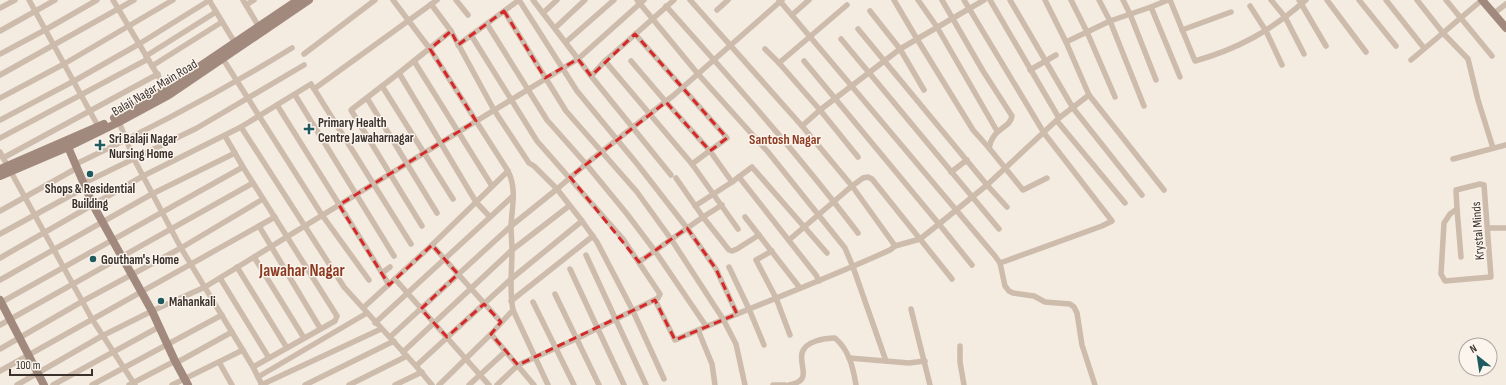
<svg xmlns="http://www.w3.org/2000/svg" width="1506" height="385" font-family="'Sofia Sans Condensed',sans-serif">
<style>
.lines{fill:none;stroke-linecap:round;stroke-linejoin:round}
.street{stroke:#cdbbac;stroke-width:5.5}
.secondary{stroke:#a18a7d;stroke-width:8}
.marked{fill:none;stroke:#d62828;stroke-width:3;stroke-dasharray:8 5;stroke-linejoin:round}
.poi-dot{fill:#1f5a5e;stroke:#fbf5ee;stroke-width:1.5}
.labels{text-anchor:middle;stroke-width:3;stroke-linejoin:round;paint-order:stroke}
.street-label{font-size:13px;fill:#3b302b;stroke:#fbf5ee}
.poi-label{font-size:13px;font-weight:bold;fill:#3b302b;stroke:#fbf5ee;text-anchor:start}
.neighbourhood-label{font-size:14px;font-weight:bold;fill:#8c3b22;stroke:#fbf5ee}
.district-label{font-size:17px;font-weight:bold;fill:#8c3b22;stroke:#fbf5ee}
</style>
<rect width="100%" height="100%" fill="#f4ebe1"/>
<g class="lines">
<g class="street">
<path d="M29 0 98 126"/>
<path d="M113 0 167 91"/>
<path d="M209 0 235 43"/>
<path d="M243 0 259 27"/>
<path d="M393 0 430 49 508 171C517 189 512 206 511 226 511 234 512 242 512 251 512 270 509 290 513 310L491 334 439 385"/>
<path d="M456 0 468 15"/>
<path d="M519 0 577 91 638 165 687 228 716 269 737 314"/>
<path d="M533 0 591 76 671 175"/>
<path d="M637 0 698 74 768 152 845 248 853 267 886 361"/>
<path d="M690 0 802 126 852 186 893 243 895 246"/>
<path d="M779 0 995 256 1000 263 1005 286 1009 291 1013 293 1034 296 1045 302 1070 304 1074 307 1077 313 1082 345 1095 385"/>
<path d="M894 0 917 39 973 130 989 148"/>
<path d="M918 0 937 27 997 131"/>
<path d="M942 0 983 71 1012 116C1010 129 993 127 989 148L1023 190 1047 178"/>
<path d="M964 0 1044 133 1112 221 1102 226 1000 263"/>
<path d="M990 0 1059 118"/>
<path d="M1010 0 1073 108 1142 195"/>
<path d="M1071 0 1087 32 1110 21 1151 7 1180 77"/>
<path d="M1099 0 1110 21 1144 106"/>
<path d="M1123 0 1130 14 1156 80"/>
<path d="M1170 0 1195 61C1238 49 1272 30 1306 0"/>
<path d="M1271 0 1285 17 1304 54"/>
<path d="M1299 0 1326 46"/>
<path d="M1327 0 1366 52"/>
<path d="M1359 0 1396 46"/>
<path d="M1386 0 1424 48"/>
<path d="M1417 0 1443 33 1468 59 1478 100 1493 148"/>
<path d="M1446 0 1492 56"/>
<path d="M431 4 451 31 494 110 529 163 534 166 557 189 586 164 674 95 782 0"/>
<path d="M246 5 254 0"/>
<path d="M847 5 779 63 820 110 858 157"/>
<path d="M666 6C732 80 798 154 858 233"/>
<path d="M1250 6 1266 31 1282 65"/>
<path d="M1151 7 1168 0"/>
<path d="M0 8 15 0"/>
<path d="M717 10 728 0"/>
<path d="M504 11 566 111 637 192 671 239 723 319 736 344 745 385"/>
<path d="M870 11 900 49 924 90"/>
<path d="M543 13 557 0"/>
<path d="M1493 14 1506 4"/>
<path d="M792 15 809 0"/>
<path d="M487 24 547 120 586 164 627 214 655 251 706 326"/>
<path d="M555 28 585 0"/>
<path d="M858 29 987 185 1007 207"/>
<path d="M1182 30 1231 12"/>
<path d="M0 31 55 0"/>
<path d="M635 34 727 138 692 164"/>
<path d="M471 35 537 141 623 239 660 294 658 298 576 339 518 365 497 385"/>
<path d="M841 39 999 229"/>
<path d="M566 42 614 0"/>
<path d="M1066 42 1087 32 1115 97"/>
<path d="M458 45 519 0"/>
<path d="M765 49 779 63"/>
<path d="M0 54 45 30 97 0"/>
<path d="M304 54 375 0"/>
<path d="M146 56 216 12"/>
<path d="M223 59 322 215 369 280"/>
<path d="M1411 60 1482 0"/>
<path d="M414 61 492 186"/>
<path d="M605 61 692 164 738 229"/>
<path d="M631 61 666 102 710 151 732 182"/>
<path d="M152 66 222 22"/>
<path d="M1030 70 1056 55"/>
<path d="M399 73 476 202 490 217"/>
<path d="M0 75 134 0"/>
<path d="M591 76 605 61 674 0"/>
<path d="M382 86 453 199"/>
<path d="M314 89 437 0"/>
<path d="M295 95 394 256"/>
<path d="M1089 95 1164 190"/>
<path d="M0 98 64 64 173 0"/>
<path d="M367 98 437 213"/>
<path d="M277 105 382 273"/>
<path d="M0 120 74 81 139 44 210 0"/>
<path d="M1057 121 1125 203"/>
<path d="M119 122 134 159 181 248 253 367 262 385"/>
<path d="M802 126 820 110 900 49 984 0"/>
<path d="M241 127 344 287 363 308"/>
<path d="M225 136 243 167 337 316 335 321 253 367"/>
<path d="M0 138 148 59"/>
<path d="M0 152 92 319 135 385"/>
<path d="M3 158 158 74"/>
<path d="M1453 159 1506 145"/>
<path d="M951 172 967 160"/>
<path d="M739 177 816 275 819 281"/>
<path d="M84 183 197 128 304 65"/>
<path d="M1480 184 1484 185 1491 277 1445 281 1441 274 1444 223 1450 214 1457 209 1456 190Z"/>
<path d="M722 205 703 217 729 250 732 251 737 249 759 235"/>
<path d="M695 206 732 182 752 167 827 253"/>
<path d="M1457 209 1461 257"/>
<path d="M0 211 77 168 76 164C150 129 222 91 292 48"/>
<path d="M745 217 800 288"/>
<path d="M259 226 320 328"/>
<path d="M422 226 351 110 399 73 451 31"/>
<path d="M1488 228H1506"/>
<path d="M0 234 86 187"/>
<path d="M789 240 852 186 863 178 868 177 872 179 920 239 939 224 804 61"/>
<path d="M432 245 501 322"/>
<path d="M772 251 756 260 776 298 790 335"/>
<path d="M586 255 646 385"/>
<path d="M254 257 304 338"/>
<path d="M0 258 143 176 241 127 311 84 411 244"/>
<path d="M639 262 703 217 676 178"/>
<path d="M972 265 939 224 987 185 1059 118 1089 95 1066 42 1045 0"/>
<path d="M237 267 287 348"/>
<path d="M729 267 749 309 764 345"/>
<path d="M570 269 624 385"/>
<path d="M220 278 269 358"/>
<path d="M395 279 489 385"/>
<path d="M0 280 152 194 235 153"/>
<path d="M389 285 382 273 390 267"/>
<path d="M555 294 599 385"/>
<path d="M655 300 675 340C746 309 820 282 890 250L895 246 920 239 952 279"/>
<path d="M511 301 593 236"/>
<path d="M533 302 574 385"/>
<path d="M0 303 243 167"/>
<path d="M911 309 930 385"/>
<path d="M513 310 548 385"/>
<path d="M375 323 513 196"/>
<path d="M0 325 253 183"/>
<path d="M698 330 712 364 715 385"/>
<path d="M491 334 534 385"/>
<path d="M390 337 511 226 557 189 582 221"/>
<path d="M960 346V362L964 385"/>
<path d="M0 349 83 301 181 248 263 199"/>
<path d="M403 352 512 250 569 206"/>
<path d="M849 358 909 363 925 361"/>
<path d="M219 362 232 385"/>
<path d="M176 363 232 332"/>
<path d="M416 366 511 279 582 221 597 242 633 311 664 379"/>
<path d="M0 371 275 217"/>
<path d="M258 377 367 313"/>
<path d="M17 385 102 336 152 311 205 287 578 59 644 0"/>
<path d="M53 385 159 327"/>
<path d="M92 385 222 315"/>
<path d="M129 385 175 361"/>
<path d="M172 385 243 350"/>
<path d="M261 385 381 329"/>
<path d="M305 385 394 341"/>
<path d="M349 385 407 356"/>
<path d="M395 385 422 372"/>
<path d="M432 385 416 366 363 308 432 245 508 171"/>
<path d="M469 385 506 351"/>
<path d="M773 385H785"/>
<path d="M789 385C813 380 799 368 802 353 805 341 825 338 835 338 849 350 853 367 856 385"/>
</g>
<g class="secondary">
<path d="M1482 0 1506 28"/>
<path d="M114 118 166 89 298 0"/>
<path d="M68 147 93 205 152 311 175 361 188 385"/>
<path d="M0 169 104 124"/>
<path d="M0 176 68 147 119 122 169 95 309 0"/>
<path d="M0 300 44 385"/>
</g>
</g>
<path class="marked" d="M504 11 545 78 578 59 591 76 635 34 727 138 710 151 666 102 570 177 639 262 687 228 716 269 737 314 675 340 655 300 518 365 491 334 501 322 484 304 447 337 421 309 458 274 432 245 389 285 339 205 476 121 430 49 451 31 458 45Z"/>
<g class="poi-dot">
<path d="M307 123h4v4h4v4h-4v4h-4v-4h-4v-4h4z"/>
<path d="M98 139h4v4h4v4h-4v4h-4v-4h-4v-4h4z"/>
<circle cx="90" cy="174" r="4"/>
<circle cx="93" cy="259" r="4"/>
<circle cx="161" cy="301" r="4"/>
</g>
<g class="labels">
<g class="street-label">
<text transform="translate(154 87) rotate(-31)" y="5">Balaji Nagar Main Road</text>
<text transform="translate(1477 231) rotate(-94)" y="5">Krystal Minds</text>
</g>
<g class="poi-label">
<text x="318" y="127">Primary Health<tspan x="318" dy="15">Centre Jawaharnagar</tspan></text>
<text x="109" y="143">Sri Balaji Nagar<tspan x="109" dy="15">Nursing Home</tspan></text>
<text x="90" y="193" text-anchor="middle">Shops &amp; Residential<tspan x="90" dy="15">Building</tspan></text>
<text x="101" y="264">Goutham's Home</text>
<text x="169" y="306">Mahankali</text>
</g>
<g class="neighbourhood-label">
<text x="785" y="144">Santosh Nagar</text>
</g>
<g class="district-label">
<text x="302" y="276">Jawahar Nagar</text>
</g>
</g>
<g transform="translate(1478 357) rotate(330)"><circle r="19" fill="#fbf5ee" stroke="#aea6a0"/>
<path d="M0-3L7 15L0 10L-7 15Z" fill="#1f5a5e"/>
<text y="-6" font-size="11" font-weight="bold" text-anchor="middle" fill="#3b302b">N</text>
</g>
<path d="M10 369v6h82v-6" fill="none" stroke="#3b302b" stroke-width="2"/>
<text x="16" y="369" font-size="12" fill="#3b302b" stroke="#fbf5ee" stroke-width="3" paint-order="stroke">100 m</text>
</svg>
